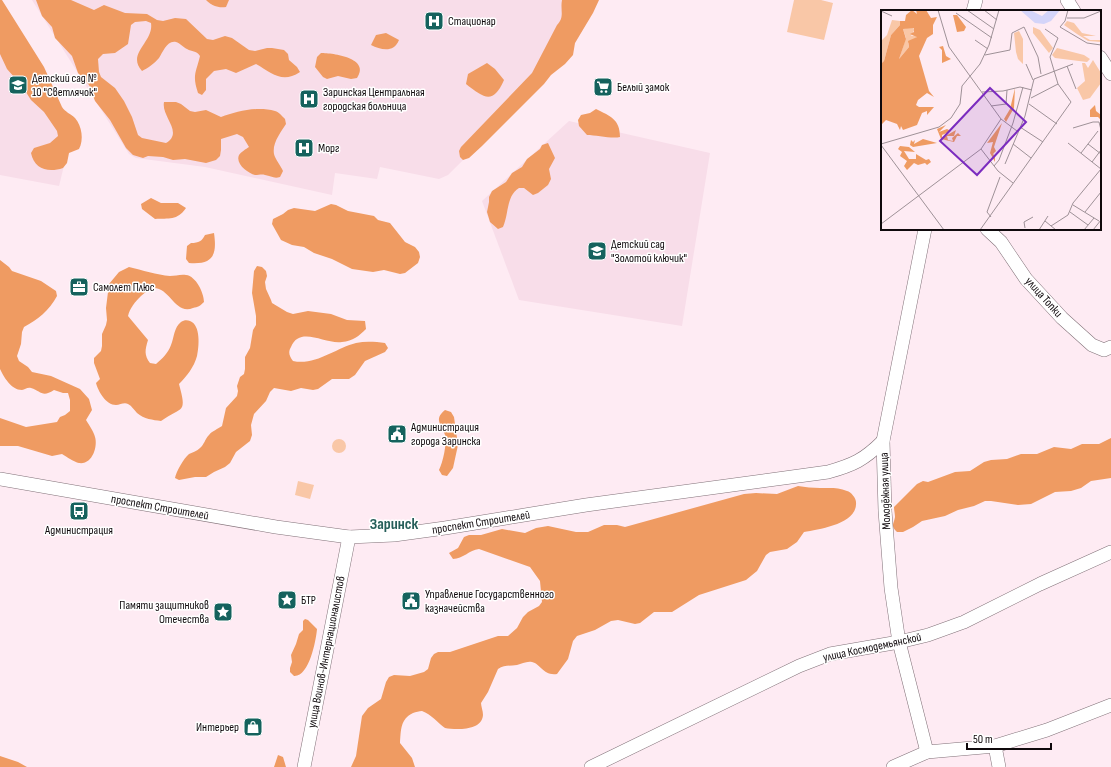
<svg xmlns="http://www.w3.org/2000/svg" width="1111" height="767" font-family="'Sofia Sans Condensed',sans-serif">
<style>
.built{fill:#f8dde9}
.green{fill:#f9c7a7}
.forest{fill:#ef9b62}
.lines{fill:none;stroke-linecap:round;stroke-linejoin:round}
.minor-casing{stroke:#817178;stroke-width:14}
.minor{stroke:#fff;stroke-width:13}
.labels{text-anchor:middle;stroke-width:3;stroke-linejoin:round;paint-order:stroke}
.poi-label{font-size:12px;fill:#0f090c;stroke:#fff;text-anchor:start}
.street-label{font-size:12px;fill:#0f090c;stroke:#fff}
.district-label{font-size:16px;font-weight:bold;fill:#265f5a;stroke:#fff}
.inset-road{fill:none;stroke:#9e9197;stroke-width:1}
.view{fill:#7b2cbf;fill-opacity:0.15;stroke:#7b2cbf;stroke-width:2}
.inset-edge{fill:none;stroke:#0f090c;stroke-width:2}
</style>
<rect width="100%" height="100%" fill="#feebf3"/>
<g class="built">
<path d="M32 0H599L568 56 448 175 439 179 380 167 377 179 335 173 332 195 205 167 136 158 129 154Z"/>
<path d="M0 41 73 129 59 186 0 175Z"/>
<path d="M569 121 710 153 682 326 519 300 482 201Z"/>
</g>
<g class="green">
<path d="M794 0H821L833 3 824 40 787 32Z"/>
<circle cx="339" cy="446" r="7"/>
<path d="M298 481 314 485 310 499 295 495Z"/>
</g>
<g class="forest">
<path d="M0 0H2L44 67 62 107C65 112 71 114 75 118 82 126 84 140 79 149L69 153 67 163 63 168C48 173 34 169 31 153L34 148 50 143 58 136 57 131 44 112 31 100 22 86 7 69 0 54Z"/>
<path d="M36 0H71L94 10 104 5 125 13 147 14 157 20 163 21 175 18 186 19 207 39 213 40 225 36 232 38 249 50 255 51 267 48H272L284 50 288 54 289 60 297 67 300 72C282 84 272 73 256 64L236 73 226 69 214 71 206 79V90L202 95 198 93C192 75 196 73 200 56 196 50 192 52 187 49 183 47 180 43 176 42 167 40 163 52 159 58 155 63 148 68 142 71 126 53 154 42 151 23L146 21 135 22 131 25 128 44 115 53 103 54 98 59 99 72 101 77 115 88 124 101 132 117 138 135 142 138 166 143C184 132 161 117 164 102H176L181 104 190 111 195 112 206 110 221 117C237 111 258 106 275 111 279 112 282 116 285 119L286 124C281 132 272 143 274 154 275 159 281 166 283 171L280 177C274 179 271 176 265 175 262 174 259 175 255 175 248 173 235 164 239 155 241 152 246 149 249 147L243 137 237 134 221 139V150L220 156 216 160 206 163 185 159 173 160 163 157 148 156 143 158 133 155 126 148 110 120 95 101 89 85 78 73 72 56 55 38 52 27 42 16Z"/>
<path d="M206 0H229L226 7C218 8 212 6 206 0Z"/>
<path d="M562 0H599L593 13 575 43 573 55 565 64 551 75 544 84 482 146 469 158 463 160 460 157 459 151 461 147 532 73 557 25C565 17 560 10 562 0Z"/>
<path d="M386 33 399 40C394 53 381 50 371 45L376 35Z"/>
<path d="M321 53C333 53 371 58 357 78L351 79 338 76 327 79 323 77 315 67 317 57Z"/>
<path d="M487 63 495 69 504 80C493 105 484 98 466 84L468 74Z"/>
<path d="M596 109C610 116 620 119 620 137 612 139 596 135 587 135L579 126 578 120 581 115 590 113Z"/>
<path d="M548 143 555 158 549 169 551 179 548 185 538 193 533 195 524 188H519C506 196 509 214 503 227L498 229 490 222 487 212 489 202V197L492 191 506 182 512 173 522 167 527 159 540 149 542 145Z"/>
<path d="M151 198 161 203H178L186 208C177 221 169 218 155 219L142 209 141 204Z"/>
<path d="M331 204 336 205 348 211 374 216 378 220 390 223 405 242 415 247 419 252 420 257 418 263 405 273 400 274 384 270 373 272 352 269 332 259 314 253 304 247 292 245 281 240 272 224 273 219 283 214 288 210 294 208 315 211Z"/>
<path d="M214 233C217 254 214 265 189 263L186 259 187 246 191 243C199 243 202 241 205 235Z"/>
<path d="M0 260 9 267 12 271 41 281 56 291 57 296C49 311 38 319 24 327L22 332 21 344 17 356 19 361 28 367 32 372 51 376 80 389 89 399 92 410 86 420C89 425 94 432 95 437 98 447 92 465 79 463 74 462 67 457 62 454L52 456 18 446H0V418L26 427 57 422 60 417 65 415 70 411V400L68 393H63L54 390C42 398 41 391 31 388 27 387 25 390 22 390 11 390 4 377 0 369Z"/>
<path d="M257 266 262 267 266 271 267 276 265 282 266 289 271 300 272 303 287 312 293 314 308 311 331 314 347 320 365 321 366 329C359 336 353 341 342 342 326 345 300 325 291 347 288 352 289 356 293 361 315 366 336 348 356 343 366 341 376 342 385 343L388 348 385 352 365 361 355 375 349 379H332L318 389 313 390 301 388 291 391 274 388 270 392 266 401 254 414 251 425 252 435 250 441 236 452 230 463 225 467 214 472 206 477H195L179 480 175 478C176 472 184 458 189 454 193 452 197 451 200 448 204 445 205 439 209 435 212 431 218 429 222 426L226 408 237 396 238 391 237 386 240 377 244 374 245 369V357L250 348 253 330 256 325V316L252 293 254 271Z"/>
<path d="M129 267C142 270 157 275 170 276 175 276 181 274 186 275 196 276 204 293 204 302 200 306 198 307 193 308 175 315 170 288 154 288 149 288 145 293 141 296 135 302 130 308 128 316L148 340C145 350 144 355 150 363L156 364C162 359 168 353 171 345 174 338 174 327 181 322 184 320 187 320 190 321 201 325 199 347 197 356 194 367 187 376 179 384 187 414 183 406 161 421 153 420 144 419 137 413 134 410 132 406 128 404 124 402 120 405 116 405 106 405 98 391 96 383L100 379 94 363V358L101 351 102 346V334L106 325 107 320 106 308 109 284 119 272Z"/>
<path d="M445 410 451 412 454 417 458 445 453 468 447 476 442 475 439 470C443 462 447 444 445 435 442 424 433 420 445 410Z"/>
<path d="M1111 438V478L1091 481 1081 488 1071 491 1055 492 1031 504 1018 505 991 501H985L974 506 958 510 945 516 922 521 913 527 903 532H897C890 525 894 524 895 517 895 514 894 510 894 507L917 484 923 481 928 482 955 472 970 471 984 462 991 460 1007 459 1021 454H1037L1054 447 1071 449 1082 444H1099Z"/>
<path d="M798 486C805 487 813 488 820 488 829 488 838 487 847 491 851 492 856 498 856 502 858 524 820 529 804 532L797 542 787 549 770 552 766 555 757 571 746 580 699 595 672 612H654L640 623 635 624 618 620 611 621 595 630 577 636 573 641 568 659 557 674C543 676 541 664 532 662 526 661 522 664 517 665 510 666 504 665 498 669L488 692 481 703C481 706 483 711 483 715 482 731 456 730 445 728 438 723 431 714 422 711 419 711 416 712 413 713 400 719 401 731 400 743L412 758 415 767H351L356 756 362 716 368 708 381 699 386 682 389 677 394 675 410 676 424 672 428 669 431 658 434 654 438 652H450L498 636H508L517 628 523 617 528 612 539 606 542 602 540 581 530 567 479 549C469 550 463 559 453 559L449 553 458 548 464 537 469 535H481L502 529 525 533 536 528 548 526 576 532H588L604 525H617L625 527 744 494 756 493 777 494Z"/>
<path d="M305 619 308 620 317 629C316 641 309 677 294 676L290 672V668L292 662 291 655 296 644 299 634 303 630V621Z"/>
<path d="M278 755 283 757 286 767H274Z"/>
<path d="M0 756 18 762 27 767H0Z"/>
</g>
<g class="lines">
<defs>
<g id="minor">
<path d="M1067 0 1074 11"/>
<path d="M973 11 976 0"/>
<path d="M1100 57 1111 74"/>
<path d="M925 229 883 441 885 511 891 588 899 642 927 752"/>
<path d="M987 229 1001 242 1026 279 1062 318 1092 345 1104 350 1111 347"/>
<path d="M0 479 276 527 349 537 394 535 445 528 586 505 828 472C853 465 864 460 883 441"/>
<path d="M995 746 999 767"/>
<path d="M304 767 349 537"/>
<path d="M591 767 799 666 830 654 899 642 928 635 964 622 1040 584 1111 552"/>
<path d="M893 767 927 752 995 746 1047 730 1111 705"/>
</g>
</defs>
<use href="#minor" class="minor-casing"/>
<use href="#minor" class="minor"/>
</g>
<defs>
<symbol id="hospital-square" viewBox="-11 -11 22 22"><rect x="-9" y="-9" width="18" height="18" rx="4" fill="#15625d" stroke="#fff"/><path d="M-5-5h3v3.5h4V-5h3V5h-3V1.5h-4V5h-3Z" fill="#fff"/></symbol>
<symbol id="school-square" viewBox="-11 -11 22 22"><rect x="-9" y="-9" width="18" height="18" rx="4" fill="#15625d" stroke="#fff"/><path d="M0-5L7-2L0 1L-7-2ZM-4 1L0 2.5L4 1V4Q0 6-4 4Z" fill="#fff"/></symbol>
<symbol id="supermarket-square" viewBox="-11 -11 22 22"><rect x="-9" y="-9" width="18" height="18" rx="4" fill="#15625d" stroke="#fff"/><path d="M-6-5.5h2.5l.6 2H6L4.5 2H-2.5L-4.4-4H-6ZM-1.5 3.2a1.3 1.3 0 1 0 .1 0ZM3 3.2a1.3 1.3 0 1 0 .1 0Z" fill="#fff"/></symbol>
<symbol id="office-square" viewBox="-11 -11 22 22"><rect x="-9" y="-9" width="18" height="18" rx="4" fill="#15625d" stroke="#fff"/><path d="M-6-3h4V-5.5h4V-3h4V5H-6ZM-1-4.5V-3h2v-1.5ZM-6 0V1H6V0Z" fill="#fff"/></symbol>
<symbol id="civic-square" viewBox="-11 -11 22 22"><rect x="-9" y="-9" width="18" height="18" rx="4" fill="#15625d" stroke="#fff"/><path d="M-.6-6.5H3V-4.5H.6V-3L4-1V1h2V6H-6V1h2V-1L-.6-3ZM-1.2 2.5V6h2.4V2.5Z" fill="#fff"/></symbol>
<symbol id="bus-square" viewBox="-11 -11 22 22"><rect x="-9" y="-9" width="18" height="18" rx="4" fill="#15625d" stroke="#fff"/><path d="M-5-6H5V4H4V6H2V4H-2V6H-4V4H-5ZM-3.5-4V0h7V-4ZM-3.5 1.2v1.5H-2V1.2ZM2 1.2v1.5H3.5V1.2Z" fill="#fff"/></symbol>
<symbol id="sight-square" viewBox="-11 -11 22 22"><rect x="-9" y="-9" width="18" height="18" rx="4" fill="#15625d" stroke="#fff"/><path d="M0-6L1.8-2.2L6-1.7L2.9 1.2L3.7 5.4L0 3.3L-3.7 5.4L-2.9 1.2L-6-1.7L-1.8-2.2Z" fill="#fff"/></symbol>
<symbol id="shop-square" viewBox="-11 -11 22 22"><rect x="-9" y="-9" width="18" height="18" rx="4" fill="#15625d" stroke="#fff"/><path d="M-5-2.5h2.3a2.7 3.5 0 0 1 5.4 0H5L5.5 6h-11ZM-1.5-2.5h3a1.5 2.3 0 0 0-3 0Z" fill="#fff"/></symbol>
</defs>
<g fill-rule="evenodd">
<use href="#hospital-square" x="423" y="10" width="22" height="22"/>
<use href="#school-square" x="7" y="74" width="22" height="22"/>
<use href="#supermarket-square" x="592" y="76" width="22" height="22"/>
<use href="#hospital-square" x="298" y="88" width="22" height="22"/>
<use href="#hospital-square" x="293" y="137" width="22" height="22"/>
<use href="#school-square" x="586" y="240" width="22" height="22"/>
<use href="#office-square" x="68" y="276" width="22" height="22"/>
<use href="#civic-square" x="386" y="423" width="22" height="22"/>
<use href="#bus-square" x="68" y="500" width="22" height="22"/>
<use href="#sight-square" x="276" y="589" width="22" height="22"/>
<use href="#civic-square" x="400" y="590" width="22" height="22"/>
<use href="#sight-square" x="212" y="601" width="22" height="22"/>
<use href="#shop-square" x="242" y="716" width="22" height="22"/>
</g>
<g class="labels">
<g class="poi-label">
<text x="448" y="25">Стационар</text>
<text x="32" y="82">Детский сад №<tspan x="32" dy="14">10 "Светлячок"</tspan></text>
<text x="617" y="91">Белый замок</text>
<text x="323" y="96">Заринская Центральная<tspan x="323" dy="14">городская больница</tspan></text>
<text x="318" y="152">Морг</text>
<text x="611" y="248">Детский сад<tspan x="611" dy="14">"Золотой ключик"</tspan></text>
<text x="93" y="291">Самолет Плюс</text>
<text x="411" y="431">Администрация<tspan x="411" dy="14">города Заринска</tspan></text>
<text x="79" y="534" text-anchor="middle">Администрация</text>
<text x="425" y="598">Управление Государственного<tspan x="425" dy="14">казначейства</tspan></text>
<text x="301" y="604">БТР</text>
<text x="209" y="609" text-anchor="end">Памяти защитников<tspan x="209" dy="14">Отечества</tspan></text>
<text x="239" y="731" text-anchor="end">Интерьер</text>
</g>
<g class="street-label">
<text transform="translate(1044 297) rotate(48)" y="4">улица Топки</text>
<text transform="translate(885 491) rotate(-92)" y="4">Молодёжная улица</text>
<text transform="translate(160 507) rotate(10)" y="4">проспект Строителей</text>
<text transform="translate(481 522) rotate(-9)" y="4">проспект Строителей</text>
<text transform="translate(872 647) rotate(-12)" y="4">улица Космодемьянской</text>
<text transform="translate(326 652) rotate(-79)" y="4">улица Воинов-Интернационалистов</text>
</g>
<g class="district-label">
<text x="394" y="529">Заринск</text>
</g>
</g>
<g transform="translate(881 10)">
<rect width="220" height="220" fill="#feebf3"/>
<path d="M11 10 19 11V15L10 25 3 51 1 54 0 31 6 25ZM186 11 193 13 201 23 215 26H202L209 30H220V32L207 31 196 24 183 15ZM30 17 34 19 30 26 36 25V27L27 33 28 37 18 49 25 28 22 19ZM152 17 159 20 172 38 168 43 152 23ZM138 21 142 29V54L137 49 135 42 133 23ZM176 38 203 45 209 49 206 52 174 48 171 45ZM212 50 220 63V73L209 88 202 90 196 78 204 71 201 53H204L207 58Z" fill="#f9c7a7"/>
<path d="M31 0 36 4 35 0H45L50 8 56 7 52 15V24L46 28 38 46 48 81 53 87 46 83 37 90 35 95 38 97H53L46 105V101L41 103 36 115 22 120 20 116 19 120 16 114 5 110 0 115V54L3 51 10 25 19 15V11H24L25 5ZM33 18V22L29 24 36 27 27 31 28 37 18 49 25 29 22 19ZM72 5H76L85 17 83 21 76 22ZM62 36 65 46 70 49 61 53V40L58 37ZM134 78 133 98 125 112 123 109 129 99ZM214 95 215 101 220 105V110L217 107H209V100ZM121 113 113 137 115 141 112 144 114 146V152L109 143 112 132 106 133ZM65 115 58 122 66 119 70 121 61 125V128L75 120 73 126H66L67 130 72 131 71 128 77 123 80 126H76L73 132 60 129 56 119ZM42 129 56 133 32 137 29 135 30 130 32 132 34 130 33 134ZM19 136 28 137 34 142 23 141 28 149H35V144L45 150 48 149 50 152 46 155 44 153 37 155 33 153 26 160 23 156 26 151 19 146 21 142 17 139Z" fill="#ef9b62" fill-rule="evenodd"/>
<path d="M139 0 151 1 161 6 168 0H179L170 11 163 14 154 13Z" fill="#d4d4f9"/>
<path class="inset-road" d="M57 0 68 37 120 109 136 121M86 0 113 19M103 0 116 10M187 0 184 11 179 17 206 33 220 35M0 1 11 6M75 3 111 28M186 8H203L220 1M94 30 107 39M104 45 129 40 131 23 143 17 157 47 160 64M145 54 152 70M186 56 195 79M101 82 122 81 139 77 151 80M150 88 177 74M148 94 176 114M110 96 125 94 126 80M139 117 162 132M192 118 212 112H218L220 120M187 133 220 159M0 134 58 117 70 108 79 94 81 76 99 54 108 35 118 0M132 134 150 148M207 134 220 144M0 135 63 220M100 139 117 161 132 173M200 143 217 121M211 152 220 140M124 154 144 106 153 69 192 54M113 156 118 150 132 113 142 77M192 195 218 211M189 202 207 215M204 202 220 182M110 207 106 202 119 167M164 211 175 220M0 214 100 139 120 109M170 216 187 205 192 193 220 159M144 218 143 212 152 207M99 220 190 92 177 74 169 47 177 28 164 19M158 220 167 206M203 220 213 208M212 220 220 210"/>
<path class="view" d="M109 78 145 112 96 165 59 131Z"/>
<rect width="220" height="220" class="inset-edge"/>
</g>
<path d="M967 743v6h84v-6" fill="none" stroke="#0f090c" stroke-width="2"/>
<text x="973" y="743" font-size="12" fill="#0f090c" stroke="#ffffff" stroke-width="3" paint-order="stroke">50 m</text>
</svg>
